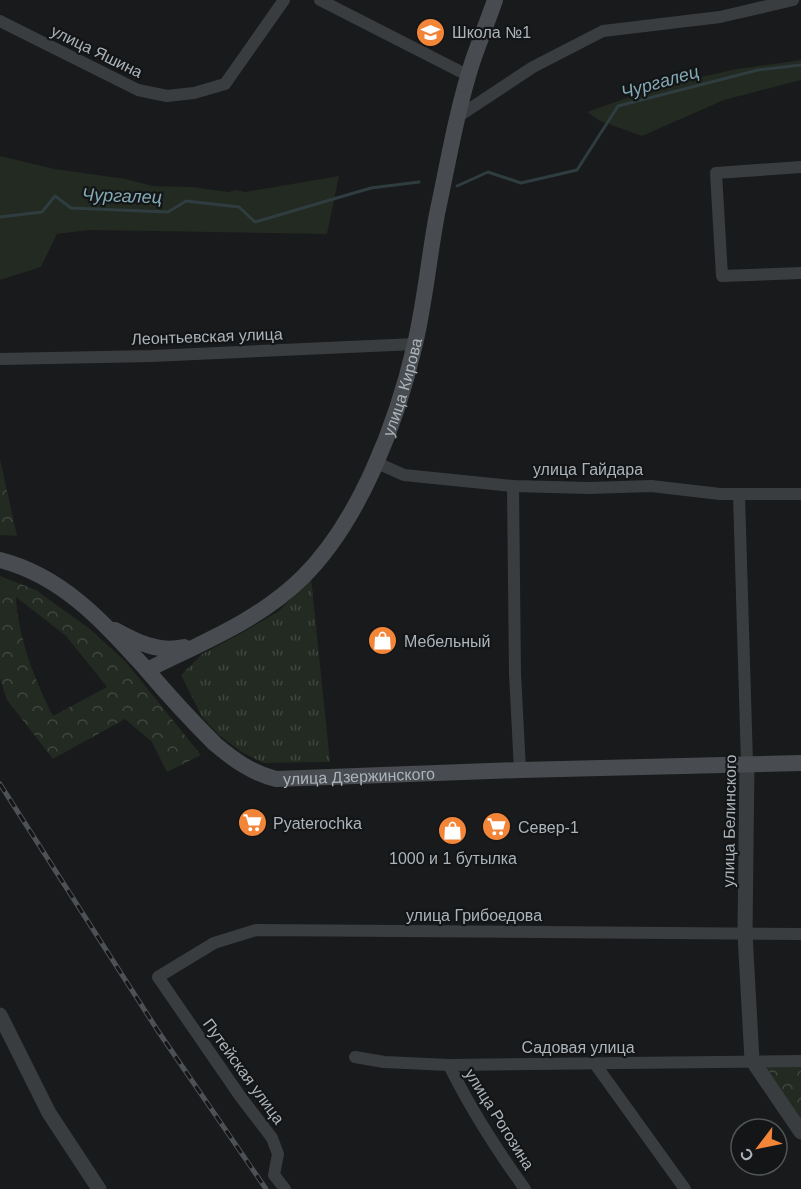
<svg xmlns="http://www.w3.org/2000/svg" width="801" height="1189" font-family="Helvetica,sans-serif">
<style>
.grass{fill:#222a21}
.forest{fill:url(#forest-crowns);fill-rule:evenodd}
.park{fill:url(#park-tufts)}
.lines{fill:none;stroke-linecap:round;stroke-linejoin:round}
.stream{stroke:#2f3d40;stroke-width:3}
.minor{stroke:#3a3d40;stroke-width:12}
.tertiary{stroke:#3a3d40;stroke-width:15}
.secondary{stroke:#484c50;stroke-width:16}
.rail-casing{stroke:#4d5155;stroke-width:5}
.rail{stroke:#141516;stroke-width:3;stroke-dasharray:9;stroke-linecap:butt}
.labels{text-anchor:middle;stroke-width:4.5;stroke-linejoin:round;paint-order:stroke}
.poi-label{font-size:16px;fill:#abb4bb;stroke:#141516;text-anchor:start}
.street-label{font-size:16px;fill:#abb4bb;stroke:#141516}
.water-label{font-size:18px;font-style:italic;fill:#83abb6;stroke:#141516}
</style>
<defs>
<pattern id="forest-crowns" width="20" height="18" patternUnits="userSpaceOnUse" patternTransform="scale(1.5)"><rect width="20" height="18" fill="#222a21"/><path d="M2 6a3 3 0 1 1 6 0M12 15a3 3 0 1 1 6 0" fill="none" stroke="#3f463f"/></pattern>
<pattern id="park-tufts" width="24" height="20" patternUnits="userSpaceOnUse" patternTransform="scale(1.5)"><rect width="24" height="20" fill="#222a21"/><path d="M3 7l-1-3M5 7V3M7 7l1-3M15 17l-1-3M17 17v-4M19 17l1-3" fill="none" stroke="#3f463f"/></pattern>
</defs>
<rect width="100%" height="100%" fill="#191a1b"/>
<g class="grass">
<path d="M801 60V80L724 100 642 136 600 121 587 112 660 86 737 69Z"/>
<path d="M0 156 55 169 126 179 153 186 192 187 228 192 236 190 245 192 339 176 327 234 89 230 57 234 41 267 0 280Z"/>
</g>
<g class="forest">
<path d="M0 459 17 536 0 535Z"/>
<path d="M0 576 36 590 90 629 125 661 201 755 167 772 152 742 125 719 53 759 7 700 0 679ZM16 597 66 636 107 687 53 716C35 680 18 638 16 597Z"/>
<path d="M759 1064 801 1065V1125Z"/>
</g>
<path class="park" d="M311 578 330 762 264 763 243 753 220 736 202 717 181 675 202 654 238 635 279 611Z"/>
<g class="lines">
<g class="stream">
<path d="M457 186 488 172 521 183 577 170 618 106 758 70 801 65"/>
<path d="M0 217 42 212 55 196 71 208 168 212 186 201 239 207 255 222 371 188 419 182"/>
</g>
<g class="minor">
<path d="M320 0 469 76"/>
<path d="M0 21 138 90 167 96 194 93 225 84 284 0"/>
<path d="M459 116 533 67 603 31 720 17 793 0"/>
<path d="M801 167 716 173 722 276 801 273"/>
<path d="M0 359 152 356 415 344"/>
<path d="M377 463 404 475 513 486 589 488 651 486 720 494H801"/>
<path d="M513 486 515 674 520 770"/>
<path d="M739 495 747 763"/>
<path d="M355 1057 384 1062 449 1065 801 1061"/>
<path d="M595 1064 685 1189"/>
<path d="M449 1065C470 1108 497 1150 525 1189"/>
<path d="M285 1189 274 1175 278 1154 272 1138 240 1096 158 977 214 943 256 930 801 934"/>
</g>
<g class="tertiary">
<path d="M747 763 745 934 752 1060 801 1132"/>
<path d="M0 1015 49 1113 99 1189"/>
</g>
<g class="secondary">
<path id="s1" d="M0 560C63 576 104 623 146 669 168 695 191 720 215 744 234 760 252 773 276 779L520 770 801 763"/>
<path d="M115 630C137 642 158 653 184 647"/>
<path id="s2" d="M147 670C201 643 258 621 302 578 360 521 397 422 415 344 425 301 429 257 437 214 448 163 457 109 473 60 480 40 488 20 495 0"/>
</g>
<defs>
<path id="rail" d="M0 784 158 1031 266 1189"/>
</defs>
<use href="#rail" class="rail-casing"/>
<use href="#rail" class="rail"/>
</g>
<defs>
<symbol id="school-disc" viewBox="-11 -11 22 22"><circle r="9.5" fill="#f38539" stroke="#141516"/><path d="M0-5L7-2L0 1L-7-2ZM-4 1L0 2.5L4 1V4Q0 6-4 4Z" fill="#fff"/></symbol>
<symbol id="shop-disc" viewBox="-11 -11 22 22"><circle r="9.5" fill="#f38539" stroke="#141516"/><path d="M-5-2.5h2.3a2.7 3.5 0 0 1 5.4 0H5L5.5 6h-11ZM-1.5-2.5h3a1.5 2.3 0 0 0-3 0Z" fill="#fff"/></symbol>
<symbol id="supermarket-disc" viewBox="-11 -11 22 22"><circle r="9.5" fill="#f38539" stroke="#141516"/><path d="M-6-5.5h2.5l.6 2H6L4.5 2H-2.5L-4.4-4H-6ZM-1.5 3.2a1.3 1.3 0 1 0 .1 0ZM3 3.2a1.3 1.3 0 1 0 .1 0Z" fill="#fff"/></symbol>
</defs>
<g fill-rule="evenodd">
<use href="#school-disc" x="414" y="16" width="33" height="33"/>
<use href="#shop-disc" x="366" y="624" width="33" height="33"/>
<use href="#supermarket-disc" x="236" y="806" width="33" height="33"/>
<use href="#supermarket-disc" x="480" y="810" width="33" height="33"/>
<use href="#shop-disc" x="436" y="814" width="33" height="33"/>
</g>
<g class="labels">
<g class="poi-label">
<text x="452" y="38">Школа №1</text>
<text x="404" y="647">Мебельный</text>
<text x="273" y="829">Pyaterochka</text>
<text x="518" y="833">Север-1</text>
<text x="453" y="864" text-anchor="middle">1000 и 1 бутылка</text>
</g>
<g class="street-label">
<text transform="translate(97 51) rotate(26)" y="6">улица Яшина</text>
<text transform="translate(207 336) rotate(-2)" y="6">Леонтьевская улица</text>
<text dy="6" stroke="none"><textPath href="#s2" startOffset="399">улица Кирова</textPath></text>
<text x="588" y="475">улица Гайдара</text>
<text dy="6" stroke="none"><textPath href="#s1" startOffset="441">улица Дзержинского</textPath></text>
<text transform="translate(729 821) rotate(-89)" y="6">улица Белинского</text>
<text x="474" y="921">улица Грибоедова</text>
<text x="578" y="1053">Садовая улица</text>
<text transform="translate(244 1071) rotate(54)" y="6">Путейская улица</text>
<text transform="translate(500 1119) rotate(58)" y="6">улица Рогозина</text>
</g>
<g class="water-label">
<text transform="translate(660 82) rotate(-16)" y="6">Чургалец</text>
<text transform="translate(122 196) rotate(2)" y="6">Чургалец</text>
</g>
</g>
<g transform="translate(759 1147) rotate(238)"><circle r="28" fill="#141516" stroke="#505558" stroke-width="1.5"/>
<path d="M0-4.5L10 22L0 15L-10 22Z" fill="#f38539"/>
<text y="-9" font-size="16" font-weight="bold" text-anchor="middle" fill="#abb4bb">С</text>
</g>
</svg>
